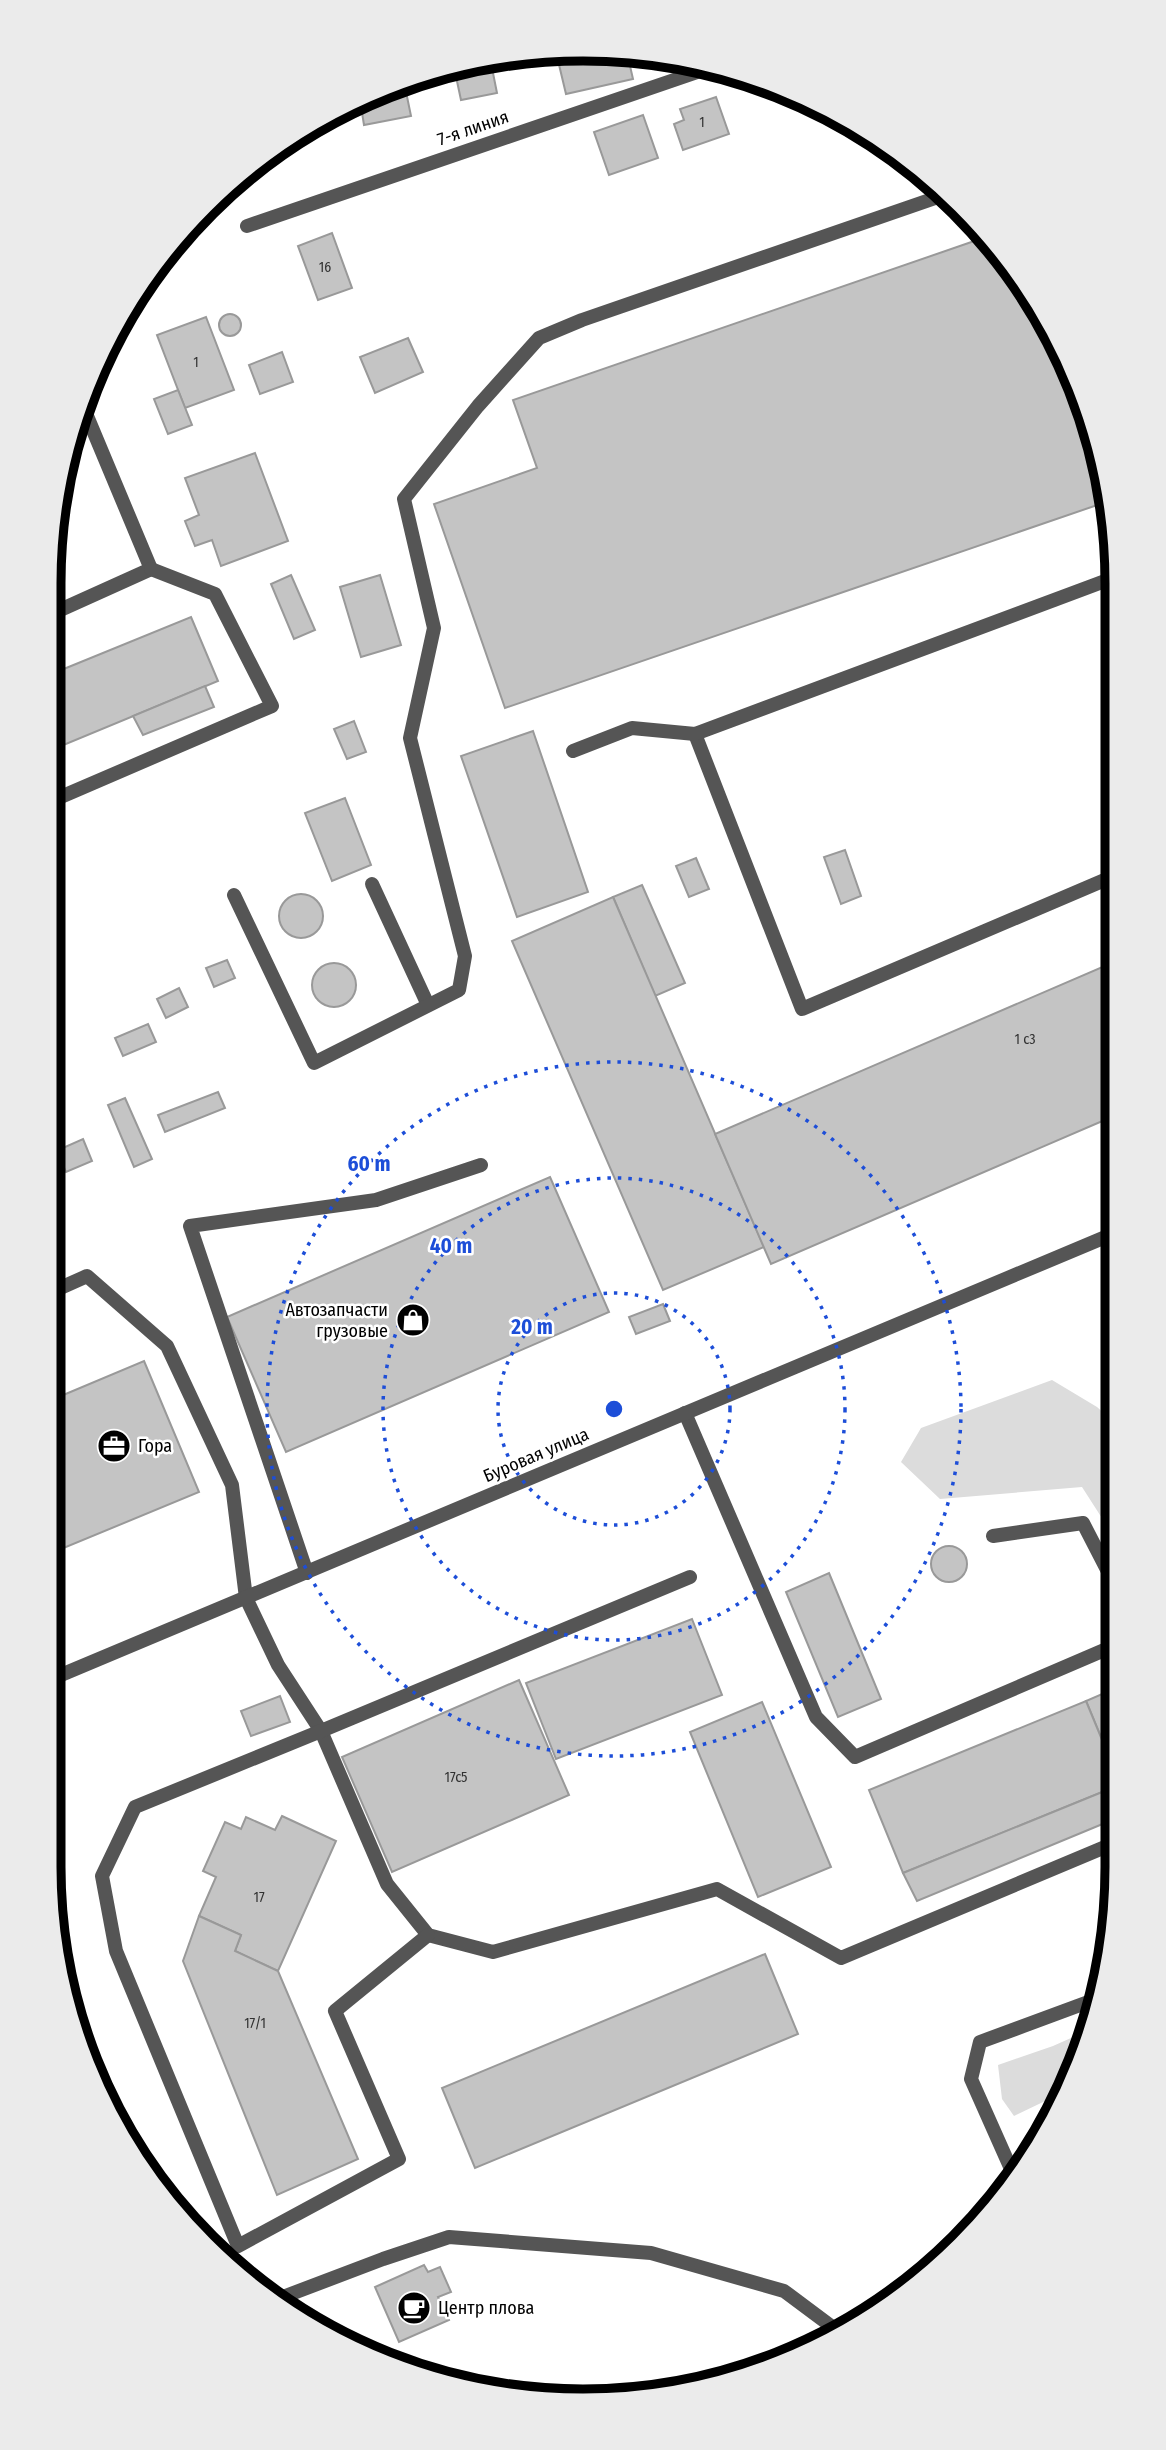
<svg xmlns="http://www.w3.org/2000/svg" width="1166" height="2450" font-family="'Fira Sans Condensed',sans-serif">
<style>
.green{fill:#dcdcdc}
.building{fill:#c4c4c4;stroke:#999;stroke-width:2}
.lines{fill:none;stroke-linecap:round;stroke-linejoin:round}
.lane{stroke:#555;stroke-width:14}
.street{stroke:#555;stroke-width:14}
.ring{fill:none;stroke:#1d4ed8;stroke-width:3.5;stroke-dasharray:3.5 7}
.labels{text-anchor:middle;stroke-width:5;stroke-linejoin:round;paint-order:stroke}
.number-label{font-size:14px;fill:#313131}
.street-label{font-size:18px;fill:#000;stroke:#fff}
.poi-label{font-size:18px;fill:#000;stroke:#fff;text-anchor:start}
.rim{fill:none;stroke:#000;stroke-width:9}
.centre{fill:#1d4ed8;stroke:#fff;stroke-width:3.5}
.ring-label{font-size:21px;text-anchor:middle;font-weight:bold;fill:#1d4ed8;stroke:#fff;stroke-width:5;stroke-linejoin:round;paint-order:stroke}
</style>
<rect width="100%" height="100%" fill="#fff"/>
<g class="green">
<path d="M1052 1380 1097 1407 1115 1423 1116 1540 1082 1487 940 1499 901 1462 921 1428Z"/>
<path d="M1089 2030 1076 2072 1066 2091 1014 2116 1002 2099 998 2065 1053 2046Z"/>
</g>
<g class="building">
<path d="M583 49 627 53 633 79 566 94 556 52Z"/>
<path d="M490 58 497 93 461 100 454 67Z"/>
<path d="M404 82 411 116 364 125 360 100 379 90Z"/>
<path d="M716 97 729 134 683 150 674 124 684 120 680 109Z"/>
<path d="M643 115 658 158 609 175 594 132Z"/>
<path d="M332 233 352 288 318 300 298 246Z"/>
<path d="M986 237 1007 258 1076 379 1109 501 505 708 434 504 537 468 513 400Z"/>
<circle cx="230" cy="325" r="11"/>
<path d="M206 317 234 390 185 408 157 335Z"/>
<path d="M408 338 423 372 375 393 360 357Z"/>
<path d="M282 352 293 382 260 394 249 365Z"/>
<path d="M178 390 192 425 168 434 154 399Z"/>
<path d="M255 453 288 541 221 566 212 540 195 546 185 521 199 515 185 478Z"/>
<path d="M291 575 315 630 294 639 271 584Z"/>
<path d="M380 575 401 645 361 657 340 587Z"/>
<path d="M191 617 218 681 49 751V675Z"/>
<path d="M205 686 214 707 143 735 133 716Z"/>
<path d="M354 721 366 752 347 759 334 729Z"/>
<path d="M533 731 588 892 517 917 461 756Z"/>
<path d="M345 798 371 865 332 881 305 813Z"/>
<path d="M845 850 861 896 841 904 824 857Z"/>
<path d="M696 858 709 889 689 897 676 866Z"/>
<path d="M642 885 685 983 655 996 613 897Z"/>
<circle cx="301" cy="916" r="22"/>
<path d="M613 897 764 1247 663 1290 512 941Z"/>
<path d="M227 960 235 978 214 987 206 968Z"/>
<path d="M1114 962V1116L771 1264 715 1134Z"/>
<circle cx="334" cy="985" r="22"/>
<path d="M179 988 188 1007 166 1018 157 999Z"/>
<path d="M148 1024 156 1042 123 1056 115 1038Z"/>
<path d="M218 1092 225 1108 165 1132 158 1115Z"/>
<path d="M125 1098 152 1159 134 1167 108 1105Z"/>
<path d="M83 1139 92 1161 66 1172 56 1151Z"/>
<path d="M550 1177 609 1312 286 1452 227 1317Z"/>
<path d="M663 1304 670 1321 636 1334 629 1317Z"/>
<path d="M144 1361 199 1492 49 1554V1401Z"/>
<circle cx="949" cy="1564" r="18"/>
<path d="M829 1573 881 1699 838 1717 786 1592Z"/>
<path d="M692 1619 722 1695 556 1759 526 1683Z"/>
<path d="M519 1680 569 1795 392 1872 342 1757Z"/>
<path d="M1116 1688 1117 1776 1086 1701Z"/>
<path d="M280 1696 290 1722 251 1736 241 1711Z"/>
<path d="M1086 1701 1117 1776V1786L903 1873 869 1790Z"/>
<path d="M762 1702 831 1867 758 1897 690 1732Z"/>
<path d="M1117 1786V1818L917 1901 903 1873Z"/>
<path d="M282 1816 336 1841 278 1971 235 1951 241 1935 199 1916 216 1877 203 1871 225 1822 241 1829 246 1817 275 1830Z"/>
<path d="M199 1916 241 1935 235 1951 278 1971 358 2159 277 2195 183 1961Z"/>
<path d="M765 1954 798 2034 475 2168 442 2088Z"/>
<path d="M424 2265 428 2272 440 2267 451 2292 438 2297 449 2320 399 2342 375 2287Z"/>
</g>
<g class="lines">
<g class="lane">
<path d="M49 615 151 569 82 404"/>
<path d="M695 734 802 1009 1114 876"/>
<path d="M573 751 632 728 695 734 1113 578"/>
<path d="M49 802 272 706 215 594 151 569"/>
<path d="M372 884 428 1005"/>
<path d="M234 895 314 1063 459 990 465 956 410 738 434 628 404 499 478 406 539 338 582 320 944 195"/>
<path d="M49 1293 87 1276 167 1346 232 1485 246 1598 278 1665 321 1731 387 1884 428 1935 493 1952 717 1889 841 1958 1117 1842"/>
<path d="M685 1413 816 1717 855 1757 1116 1645"/>
<path d="M993 1536 1083 1523 1116 1587"/>
<path d="M307 1573 190 1226 376 1200 481 1165"/>
<path d="M428 1935 335 2011 399 2159 238 2246 116 1951 102 1876 135 1807 321 1731 690 1577"/>
<path d="M1015 2178 971 2079 980 2042 1099 1998"/>
<path d="M275 2300 383 2259 449 2237 651 2253 784 2291 839 2332"/>
</g>
<g class="street">
<path d="M247 226 712 67"/>
<path d="M49 1680 1115 1233"/>
</g>
</g>
<g class="ring">
<circle cx="614" cy="1409" r="116"/>
<circle cx="614" cy="1409" r="231"/>
<circle cx="614" cy="1409" r="347"/>
</g>
<defs>
<symbol id="shop-disc" viewBox="-11 -11 22 22"><circle r="9.5" fill="#000" stroke="#fff"/><path d="M-5-2.5h2.3a2.7 3.5 0 0 1 5.4 0H5L5.5 6h-11ZM-1.5-2.5h3a1.5 2.3 0 0 0-3 0Z" fill="#fff"/></symbol>
<symbol id="office-disc" viewBox="-11 -11 22 22"><circle r="9.5" fill="#000" stroke="#fff"/><path d="M-6-3h4V-5.5h4V-3h4V5H-6ZM-1-4.5V-3h2v-1.5ZM-6 0V1H6V0Z" fill="#fff"/></symbol>
<symbol id="cafe-disc" viewBox="-11 -11 22 22"><circle r="9.5" fill="#000" stroke="#fff"/><path d="M-5.5-4.5H6V0H3Q3 3.5 0 3.5H-2.5Q-5.5 3.5-5.5 0ZM3-3.2v2h1.7v-2ZM-6 4.5H4V6H-6Z" fill="#fff"/></symbol>
</defs>
<g fill-rule="evenodd">
<use href="#shop-disc" x="394" y="1301" width="38" height="38"/>
<use href="#office-disc" x="95" y="1427" width="38" height="38"/>
<use href="#cafe-disc" x="395" y="2289" width="38" height="38"/>
</g>
<g class="labels">
<g class="number-label">
<text x="702" y="127">1</text>
<text x="325" y="272">16</text>
<text x="196" y="367">1</text>
<text x="1025" y="1044">1 с3</text>
<text x="456" y="1782">17с5</text>
<text x="259" y="1902">17</text>
<text x="255" y="2028">17/1</text>
</g>
<g class="street-label">
<text transform="translate(473 128) rotate(-19)" y="6">7-я линия</text>
<text transform="translate(536 1455) rotate(-23)" y="6">Буровая улица</text>
</g>
<g class="poi-label">
<text x="388" y="1316" text-anchor="end">Автозапчасти<tspan x="388" dy="21">грузовые</tspan></text>
<text x="138" y="1452">Гора</text>
<text x="438" y="2314">Центр плова</text>
</g>
</g>
<path d="M0 0H1166V2450H0ZM583 61H583A522 522 0 0 1 1105 583V1867A522 522 0 0 1 583 2389H583A522 522 0 0 1 61 1867V583A522 522 0 0 1 583 61Z" fill="#ebebeb" fill-rule="evenodd"/>
<path class="rim" d="M583 61H583A522 522 0 0 1 1105 583V1867A522 522 0 0 1 583 2389H583A522 522 0 0 1 61 1867V583A522 522 0 0 1 583 61Z"/>
<circle cx="614" cy="1409" r="10" class="centre"/>
<g class="ring-label">
<text x="369" y="1171">60 m</text>
<text x="451" y="1253">40 m</text>
<text x="532" y="1334">20 m</text>
</g>
</svg>
